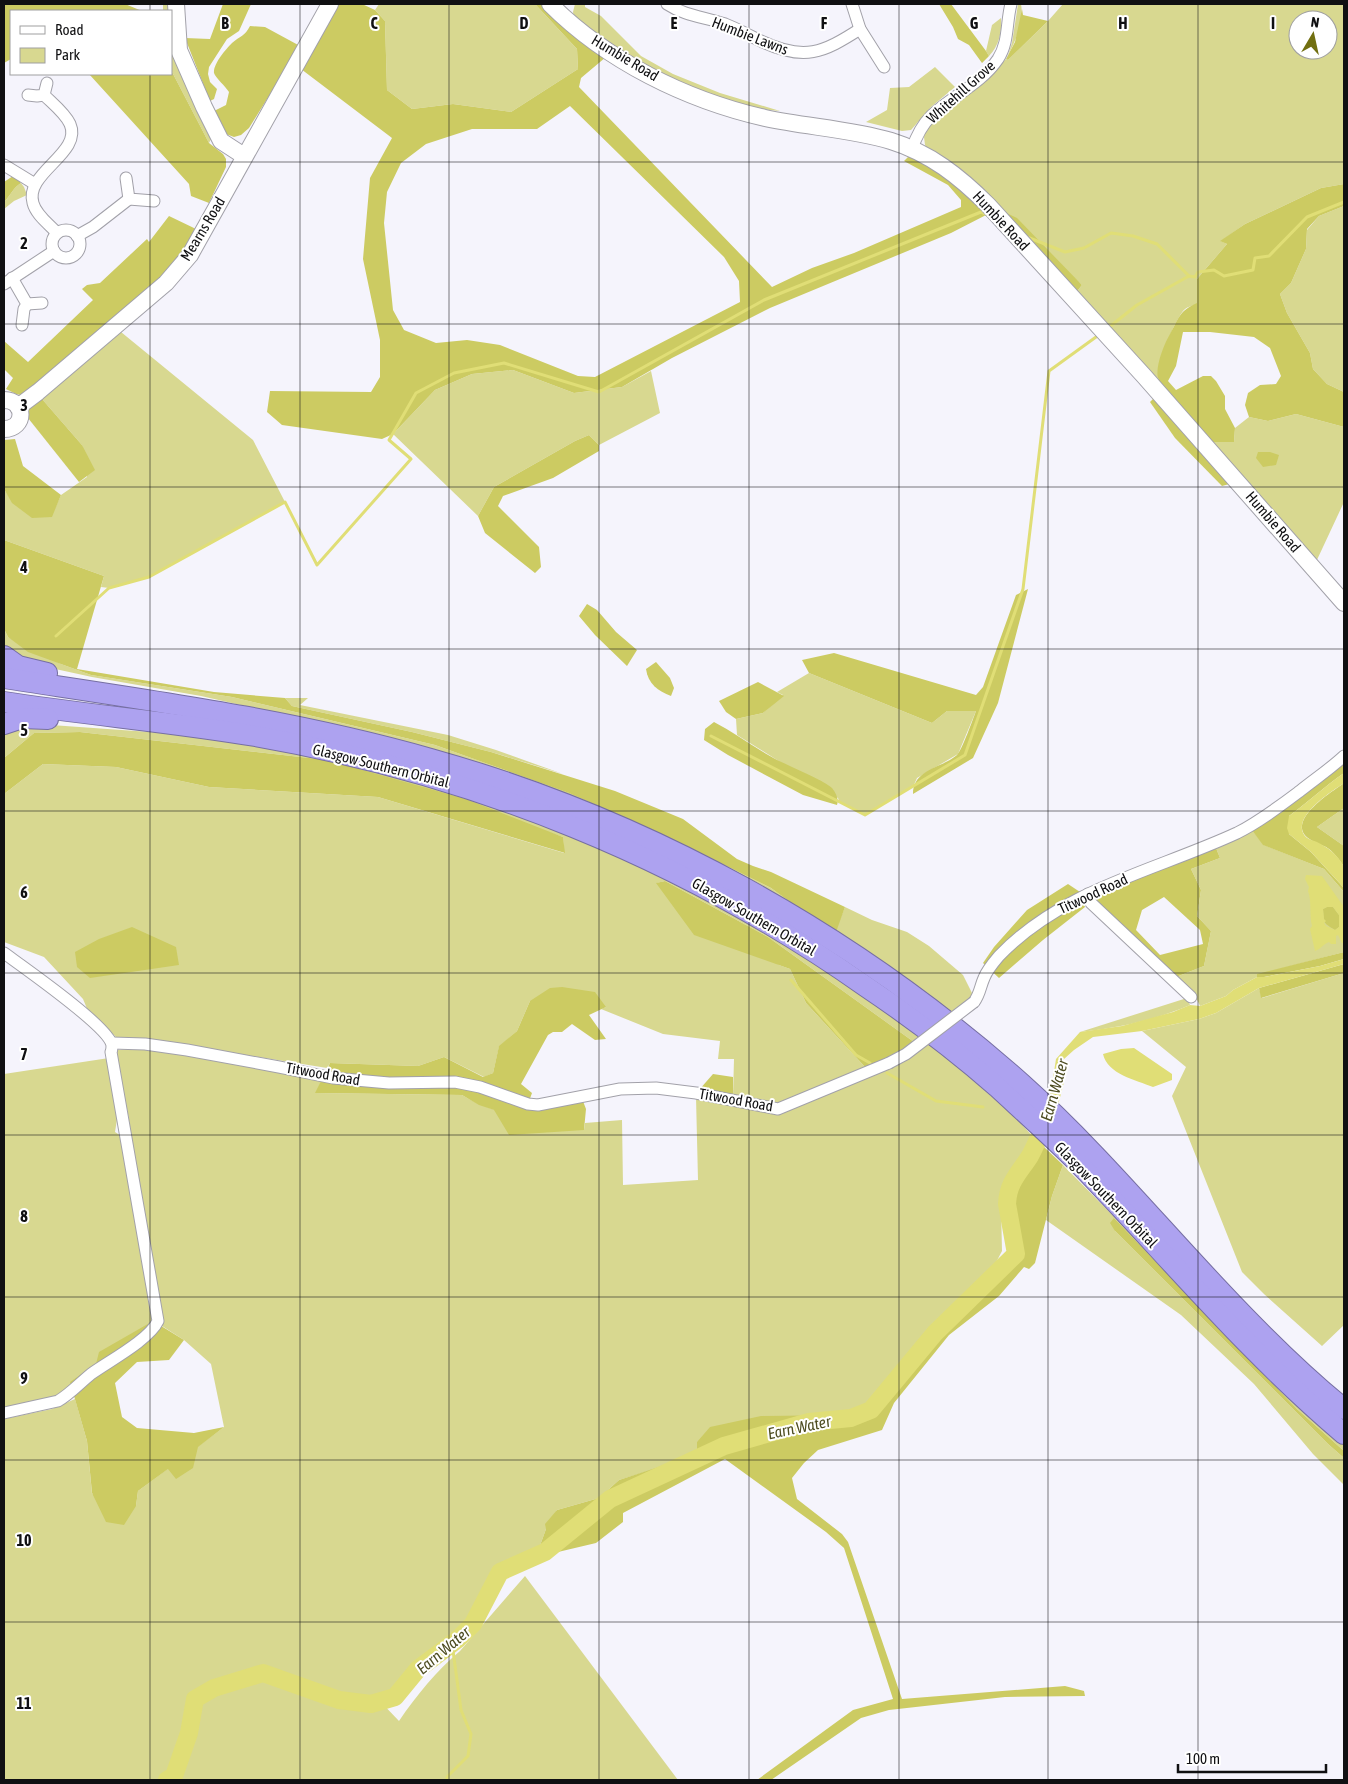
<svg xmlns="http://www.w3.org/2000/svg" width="1348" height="1784" font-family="'Asap Condensed',sans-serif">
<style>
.green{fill:#d8d890;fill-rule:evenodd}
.forest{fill:#cccb62;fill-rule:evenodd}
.water{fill:#e0de76;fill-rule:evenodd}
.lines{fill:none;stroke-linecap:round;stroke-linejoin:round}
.stream{stroke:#e0de76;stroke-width:3}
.river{stroke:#e0de76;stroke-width:18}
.street-casing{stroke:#a2a1a9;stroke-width:13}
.secondary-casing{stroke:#a2a1a9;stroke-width:18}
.highway-casing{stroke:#766fa2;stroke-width:22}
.street{stroke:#fff;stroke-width:11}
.secondary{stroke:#fff;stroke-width:16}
.highway{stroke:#ada2f0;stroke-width:20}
.street-bridge-casing{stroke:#a2a1a9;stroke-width:13;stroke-linecap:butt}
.street-bridge{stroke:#fff;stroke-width:11}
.grid{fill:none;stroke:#101012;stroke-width:1;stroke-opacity:0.55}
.labels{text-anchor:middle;stroke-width:4;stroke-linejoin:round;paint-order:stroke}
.street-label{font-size:15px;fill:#101012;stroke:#fff}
.water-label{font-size:16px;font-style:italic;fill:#4d4c21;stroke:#fff}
.grid-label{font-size:16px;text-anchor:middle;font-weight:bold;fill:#101012;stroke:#fff;stroke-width:4;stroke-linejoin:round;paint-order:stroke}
</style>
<rect width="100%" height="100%" fill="#f5f4fc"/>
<g class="green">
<path d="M163 4H173L212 137 209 143 171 70V11H163Z"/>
<path d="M379 4H535L577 49 578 69 511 112 453 104 412 109 387 90 385 21 375 10Z"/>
<path d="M575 4H585V7L601 16 641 56 673 74 720 93 780 111 748 108 707 96 645 67 611 46 574 17 573 12Z"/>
<path d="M1018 4H1021C1024 20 1016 41 1008 55L1012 43Z"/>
<path d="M1063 4H1344V184L1321 188 1245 224 1221 241 1227 244 1197 279V304C1192 306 1186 307 1183 311 1173 324 1158 362 1158 378L1149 377 1075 294 1082 285 998 209 928 151 925 145 924 137 925 131 933 121 963 98 1006 59 1008 60 1048 21ZM1298 20H1328V50H1298Z"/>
<path d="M1001 18C1002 32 999 46 989 56L986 51 992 25Z"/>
<path d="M935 67 955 87 931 107 911 130 902 131 866 122 887 110 890 88 909 87Z"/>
<path d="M21 183 24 187 27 195 14 201 4 209V202C11 195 13 188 21 183Z"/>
<path d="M1344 206V392L1327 384 1313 369 1310 353 1287 313 1280 294 1291 283 1306 249 1307 230 1319 216Z"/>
<path d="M121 332 253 440 285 502 149 577 109 588 101 587 104 576 4 540V489L13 503 51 517 61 495 87 477 82 445 42 399Z"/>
<path d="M513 370 574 393 622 387 651 371 660 413 599 445 589 435 575 441 494 487 478 516 393 434 435 390 472 374Z"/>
<path d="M1296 414 1344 427V502L1316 562 1208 442H1234L1235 428 1249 417 1268 421Z"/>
<path d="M4 629 8 637 61 664 91 675 232 697 435 745 570 793 678 842 771 888 834 934 845 907 872 920 907 932 929 946 963 975 973 995 948 1016 885 965 293 717 201 696 92 677 37 665 20 659 4 647Z"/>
<path d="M809 673 932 723 947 711H976L958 754 917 778 913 787 865 815 839 801 838 798 737 735 736 719 763 713 783 695 777 692Z"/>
<path d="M285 698H308L300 705 448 735 496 750 563 774 491 752 412 732 292 706Z"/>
<path d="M23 723 192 735 254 745 388 773 513 811 654 870 816 961 921 1037 914 1042 768 937 665 881 657 883 779 965 790 969 806 1003 865 1067 777 1105 733 1096 734 1059H718L720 1041 663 1034 601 1009 606 1007 530 1001 517 1031 499 1047 493 1073 484 1077 444 1057 418 1066 330 1063 327 1068 145 1039 126 1040 116 1037 88 1011 83 999 44 957 4 942V794L43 764 116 767 209 787 378 797 564 853 563 837 327 760 80 732 34 733 4 758V729Z"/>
<path d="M1344 808V846L1317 827Z"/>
<path d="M1251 829 1264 845 1324 869 1344 892V952L1257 975V977L1233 990 1226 996 1200 1006 1195 995 1176 977 1204 966 1211 931 1197 916 1201 890 1191 869 1220 858 1216 848 1235 840Z"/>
<path d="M1344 973V1325L1322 1346 1264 1294 1242 1272 1172 1096 1186 1067 1142 1031 1199 1019 1216 1013 1259 988 1262 998Z"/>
<path d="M1187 998 1190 1005C1155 1020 1118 1028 1080 1032Z"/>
<path d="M930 1042 1017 1119 1035 1139 1007 1186 1001 1207 1002 1251 992 1270 912 1348 866 1408 852 1415 816 1414 697 1442V1453L670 1467 668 1465 619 1480 599 1498 557 1510 546 1529 538 1551 499 1568 475 1614 461 1630 413 1667 389 1694 377 1698 399 1721C416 1696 437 1670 460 1651L525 1576 678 1780H4V1419L52 1409 75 1399 87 1441 92 1494 136 1506 138 1491 224 1427 211 1364 184 1340 162 1326 128 1114 116 1054 118 1050 144 1048 322 1080 316 1093 462 1095C499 1117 543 1121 584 1130L585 1123 622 1120 623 1185 698 1180 696 1097 771 1113 784 1111Z"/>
<path d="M109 1058 118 1113 115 1132 123 1137 156 1323 96 1364 71 1387 53 1397 4 1408V1074Z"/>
<path d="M1063 1165 1202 1306 1344 1443V1451L1297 1409 1114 1218 1115 1231 1328 1444 1344 1458V1485L1313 1454 1254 1384 1181 1315 1046 1220 1052 1196Z"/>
</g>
<g class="forest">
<path d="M4 4H125L142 11H11V59L4 63Z"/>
<path d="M223 4H251L239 31 227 39 209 67 208 74 210 82 217 89 214 99 210 101 185 38 210 39Z"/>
<path d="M337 4H362L375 10 385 21 387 90 412 109 453 104 511 112 578 69 577 49 535 4H543L606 57 581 78 579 87 772 287 812 268 854 253 961 207V200L948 185 904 161 910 155 948 177 988 214 951 233 770 308 672 358 622 387 574 393 513 370 472 374 435 390 393 434 382 439 282 425 267 412 270 391 371 392 380 377V340L363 259 370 178 392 138 301 69ZM570 106 724 257 739 281 740 302 595 377 578 376 500 345 467 340 436 343 404 330 393 310 384 223 387 192 401 163 426 144 472 129H537Z"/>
<path d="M939 4H951L986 51 989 56 982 63 969 45 958 39 953 27Z"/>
<path d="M1022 9 1023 15 1048 21 1008 60 1006 59 1015 42Z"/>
<path d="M250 26 265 27 300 46 249 128 241 135 234 137 226 134 214 111 226 105 229 92C226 87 215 77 214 73 213 64 226 49 232 43 240 36 245 36 250 26Z"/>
<path d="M171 70 209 143 223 154 226 159V167L209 203 191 196 189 184 89 74H171Z"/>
<path d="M13 176 21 183C13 188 11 195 4 202V182Z"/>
<path d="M1344 184V206L1319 216 1307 229 1306 249 1291 283 1280 294 1287 313 1310 353 1313 369 1327 384 1344 392V427L1296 414 1268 421 1249 417 1245 405 1248 393 1260 385 1276 384 1281 376 1270 348 1254 337 1210 332H1183L1176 366 1168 381 1176 390 1203 376H1211L1216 381 1225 396V409L1235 428 1234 442H1208C1194 427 1162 397 1158 378 1155 367 1164 344 1170 334 1179 318 1179 311 1197 303V279L1227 244 1220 241 1245 224 1321 188Z"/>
<path d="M998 209 1017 218 1082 285 1075 294Z"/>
<path d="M169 216 196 229 178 261 162 278 25 396 16 394 6 389 13 378 4 369V341L28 362 93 300 82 289 87 285 100 283 147 239 149 242Z"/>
<path d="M1155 397 1233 483 1222 486 1175 438 1150 402Z"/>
<path d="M42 399 82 445 95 470 79 482 28 418V407Z"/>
<path d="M589 435 599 445V451L553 478 503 496 498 506 539 547 541 567 535 573 485 533 478 516 494 487 575 441Z"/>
<path d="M15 439 23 466 61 495 52 517 32 518 12 503 4 489V440Z"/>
<path d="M1258 452H1270L1279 455 1276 465 1263 467 1256 458Z"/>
<path d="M4 540 104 576 77 669 214 692 285 698 292 706 412 732 491 752 615 791 683 819 737 859 753 866 771 872 845 907 835 935 771 888 678 842 569 793 435 745 232 697 91 675 28 652 8 637 4 629Z"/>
<path d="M1028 589 998 703 973 758 913 794C913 769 942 768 957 755 962 750 973 719 976 711H947L932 723 809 673 802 660 834 653 976 695 983 687 1016 595Z"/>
<path d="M587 604 597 610 616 632 637 650 627 666 595 635 579 616Z"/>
<path d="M656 662 670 678 674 688 671 696C658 691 648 684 646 669Z"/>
<path d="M758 682 784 696 763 713 736 719 726 712 719 701Z"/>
<path d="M714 722C733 732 751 745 770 756 783 764 824 780 832 788 836 793 839 799 837 805L803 795 728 755 704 740 705 729Z"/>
<path d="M80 732 327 760 466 799 563 837 565 853 378 797 209 787 116 767 43 764 4 794V758L34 733Z"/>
<path d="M1344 760V773C1325 786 1308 802 1289 816V834L1311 852 1344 888V892L1324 869 1263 845 1251 829Z"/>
<path d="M1344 783V808L1317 827 1344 846V867C1340 860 1333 851 1326 847 1320 844 1313 842 1308 838 1286 820 1332 792 1344 783Z"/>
<path d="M1216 848 1220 858 1191 869 1201 890 1197 916 1211 931 1204 966 1176 977 1098 904 1094 895ZM1164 897 1200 930 1203 944 1160 955 1136 930 1142 910Z"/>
<path d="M665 881 768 937 914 1042 897 1054 865 1067 806 1003 790 969 694 935 656 883Z"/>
<path d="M1068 884 1080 892 1085 907 1043 940 999 978 983 963 994 947 1027 910Z"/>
<path d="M1327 907H1333L1339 915V927L1335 930C1322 922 1324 923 1323 909Z"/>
<path d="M132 927 176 947 179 965 90 978 77 967 75 952 99 939Z"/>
<path d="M1344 952V959L1320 966 1264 977H1257V974Z"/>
<path d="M1344 964V973L1261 998 1259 988Z"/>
<path d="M562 987 595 992 606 1007 589 1015 606 1039 595 1040 572 1024 562 1032H553L548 1035 521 1084 532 1093 528 1104 581 1096 586 1109 584 1130 509 1135 494 1110 479 1105 462 1095 315 1093 330 1063 418 1066 444 1057 483 1077 493 1073 499 1046 517 1031 530 1001 550 988Z"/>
<path d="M713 1074 733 1077V1096L699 1090Z"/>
<path d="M1042 1145 1063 1165 1052 1196 1035 1263 1029 1269 1024 1267 999 1296 949 1335 894 1403 882 1430 818 1450 804 1463 792 1478 797 1499 842 1534 848 1542 902 1699 1065 1686 1084 1691 1085 1696 1005 1697 889 1710 861 1718 771 1780H757L853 1710 893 1699 844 1548 826 1532 725 1459 623 1513V1522L596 1543 558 1552 538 1551 546 1529 545 1524 557 1510 599 1498 619 1480 668 1464 670 1467 697 1453V1442L710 1427 761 1416 852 1415 851 1420 870 1414 877 1407 938 1334 966 1307 985 1295 1019 1253 1012 1198 1015 1186Z"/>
<path d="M1114 1218 1297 1409 1344 1451V1458L1328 1444 1115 1231 1110 1223Z"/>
<path d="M153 1321 184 1340 169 1360 137 1362 115 1383 122 1417 137 1428 194 1433 224 1427 198 1447 193 1468 176 1479 168 1469 138 1491 136 1506 124 1525 106 1522 92 1493 87 1441 70 1382 96 1364 99 1352Z"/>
</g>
<g class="water">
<path d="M1344 773V783C1331 792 1289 818 1306 837 1308 839 1314 841 1317 842 1327 847 1337 854 1343 865 1346 870 1344 881 1344 888L1311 852 1289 834 1287 828 1289 816C1308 802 1325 786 1344 773Z"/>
<path d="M1306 875 1322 876 1344 907V943H1342L1338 935 1336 936V944H1331L1329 942C1323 944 1321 949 1315 951L1310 929 1312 926C1309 914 1312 901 1308 891L1309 887 1305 879ZM1327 907H1333L1339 915V927L1335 930 1326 926 1324 923 1326 921 1324 919 1323 909Z"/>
<path d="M1344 959V964L1259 988 1216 1013 1199 1019 1142 1031 1093 1037 1074 1050 1064 1059V1082L1058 1105 1050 1097 1056 1059 1080 1032 1122 1026 1173 1012 1190 1005 1200 1006 1226 996 1233 990 1257 977H1264L1320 966Z"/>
<path d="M1134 1048 1172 1074V1080L1153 1087C1136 1080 1107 1074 1103 1054L1121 1049Z"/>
</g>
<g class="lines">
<g class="stream">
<path d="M1027 237 1065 252 1084 248 1111 233 1133 236 1157 244 1189 276"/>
<path d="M1108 328 1137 305 1189 276 1195 277 1198 272 1214 270 1224 276 1253 270 1255 258 1269 256 1307 217 1344 202"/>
<path d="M56 636 109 588 149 577 285 502 317 565 411 459 389 440 416 393 454 373 504 363 599 392 764 300 981 212 987 215"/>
<path d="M711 736 865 815 965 755 1023 589 1049 371 1096 337"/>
<path d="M791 980 856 1055 870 1063"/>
<path d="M887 1073 936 1101 983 1107"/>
<path d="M447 1780V1777L468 1756 471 1734 461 1710 452 1643"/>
</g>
<path class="river" d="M167 1780 174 1776 189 1733 195 1699 214 1688 263 1673 339 1700 371 1704 395 1697 418 1669 458 1639 473 1624 500 1572 545 1552 610 1499 724 1446 809 1422 851 1418 871 1410 935 1333 1016 1254 1007 1204C1008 1182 1019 1173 1030 1156 1037 1143 1042 1130 1048 1116"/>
<defs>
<g id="street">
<path d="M667 4C685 16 705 17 725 24 738 29 750 36 763 42 804 61 823 53 860 29"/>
<path d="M852 4 860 29 884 67"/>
<path d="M28 95 37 96 44 95 47 83"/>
<path d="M44 95C52 103 65 113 70 124 83 153 24 173 33 203 36 215 49 224 57 233"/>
<path d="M912 149C916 137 922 125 931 116 952 96 981 84 998 59 1009 42 1006 23 1011 4"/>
<path d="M4 165 35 184"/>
<path d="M126 178 129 199 154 201"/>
<circle cx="66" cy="244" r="14"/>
<path d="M77 236 93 227 129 199"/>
<path d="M12 278 27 304 24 309 22 325"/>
<path d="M4 284 54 251"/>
<path d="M27 304 42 303"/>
<path d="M1088 894 1091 903 1191 997"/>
<path d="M4 953C23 967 108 1026 112 1045 112 1047 112 1050 111 1052L158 1321C149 1340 109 1361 91 1374 80 1383 70 1394 58 1401L4 1413"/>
<path d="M974 1002C980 994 980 987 984 978 987 970 993 963 999 956 1063 889 1155 871 1237 833 1259 822 1280 806 1300 791 1315 779 1330 769 1344 756"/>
<path d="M112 1043 145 1044 187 1050 279 1067 333 1078 389 1083 455 1082 480 1087 528 1104 538 1105 620 1089 656 1088 696 1093 778 1109 889 1063"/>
</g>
<g id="secondary">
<path d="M176 4 179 50 204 107 221 141 244 156"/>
<path d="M550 4C607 61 686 100 765 118 807 127 850 129 891 141 930 153 960 177 988 205L1144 376 1344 603"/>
<path d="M4 400C26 400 26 429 4 429"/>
<path d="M18 407 38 392 166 283 190 255 330 4"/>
</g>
<g id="highway">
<path d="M4 656 18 666 47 673"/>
<path d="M4 678C147 700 291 719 431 759 648 820 854 934 1022 1084 1108 1161 1180 1253 1263 1335 1289 1361 1316 1386 1344 1409"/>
<path d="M4 702C87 715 172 722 255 736 474 774 683 858 865 986 911 1017 955 1050 997 1087 1024 1112 1052 1137 1078 1163 1166 1254 1247 1352 1344 1434"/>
<path d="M4 724 22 718 48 719"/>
</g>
</defs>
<use href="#street" class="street-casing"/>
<use href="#secondary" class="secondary-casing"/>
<use href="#highway" class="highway-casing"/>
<use href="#street" class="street"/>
<use href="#secondary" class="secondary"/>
<use href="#highway" class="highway"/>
<defs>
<path id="street-bridge" d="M889 1063 906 1054 974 1002"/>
</defs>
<use href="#street-bridge" class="street-bridge-casing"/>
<use href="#street-bridge" class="street-bridge"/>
</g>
<path class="grid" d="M150 4V11M300 4V1780M449 4V1780M599 4V1780M749 4V1780M899 4V1780M1048 4V1780M1198 4V1780M150 74V1780M4 162H1344M4 324H1344M4 487H1344M4 649H1344M4 811H1344M4 973H1344M4 1135H1344M4 1297H1344M4 1460H1344M4 1622H1344"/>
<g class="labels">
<g class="street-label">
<text transform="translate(750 36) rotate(21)" y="5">Humbie Lawns</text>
<text transform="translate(625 58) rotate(31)" y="5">Humbie Road</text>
<text transform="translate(961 92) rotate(-42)" y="5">Whitehill Grove</text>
<text transform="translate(1001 221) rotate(47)" y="5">Humbie Road</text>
<text transform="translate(203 229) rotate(-59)" y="5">Mearns Road</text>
<text transform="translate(1273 522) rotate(49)" y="5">Humbie Road</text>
<text transform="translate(381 766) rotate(14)" y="5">Glasgow Southern Orbital</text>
<text transform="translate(1093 894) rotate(-25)" y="5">Titwood Road</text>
<text transform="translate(754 917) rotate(30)" y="5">Glasgow Southern Orbital</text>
<text transform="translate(323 1074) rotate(10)" y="5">Titwood Road</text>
<text transform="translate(736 1100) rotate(10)" y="5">Titwood Road</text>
<text transform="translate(1106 1195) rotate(46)" y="5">Glasgow Southern Orbital</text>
</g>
<g class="water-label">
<text transform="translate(1054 1090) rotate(-74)" y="6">Earn Water</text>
<text transform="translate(799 1427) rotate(-12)" y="6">Earn Water</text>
<text transform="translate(443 1650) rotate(-40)" y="6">Earn Water</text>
</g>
</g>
<g class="grid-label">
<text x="225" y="29">B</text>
<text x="374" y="29">C</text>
<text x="524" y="29">D</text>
<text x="674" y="29">E</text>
<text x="824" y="29">F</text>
<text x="974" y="29">G</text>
<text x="1123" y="29">H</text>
<text x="1273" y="29">I</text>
<text x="24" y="249">2</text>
<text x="24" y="411">3</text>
<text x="24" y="573">4</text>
<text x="24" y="736">5</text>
<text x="24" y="898">6</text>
<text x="24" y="1060">7</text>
<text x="24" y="1222">8</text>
<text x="24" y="1384">9</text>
<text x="24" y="1546">10</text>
<text x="24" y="1709">11</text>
</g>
<rect width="1348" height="1784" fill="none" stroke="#101012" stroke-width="10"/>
<rect x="10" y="10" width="162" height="65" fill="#ffffff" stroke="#9f9fa0"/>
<rect x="20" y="26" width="25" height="8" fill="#ffffff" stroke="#9f9fa0"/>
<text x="55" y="35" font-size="15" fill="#101012">Road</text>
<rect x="20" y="48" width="25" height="15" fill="#d8d890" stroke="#9f9fa0"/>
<text x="55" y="60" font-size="15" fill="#101012">Park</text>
<g transform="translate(1313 35) rotate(9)"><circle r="24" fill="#ffffff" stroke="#9f9fa0"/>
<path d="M0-4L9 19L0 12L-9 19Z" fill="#716f10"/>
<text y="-8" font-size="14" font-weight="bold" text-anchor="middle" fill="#101012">N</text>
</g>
<path d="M1178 1764v8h148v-8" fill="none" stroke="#101012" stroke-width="2.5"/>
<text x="1186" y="1764" font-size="15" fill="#101012" stroke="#ffffff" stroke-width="4" paint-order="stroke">100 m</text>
</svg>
